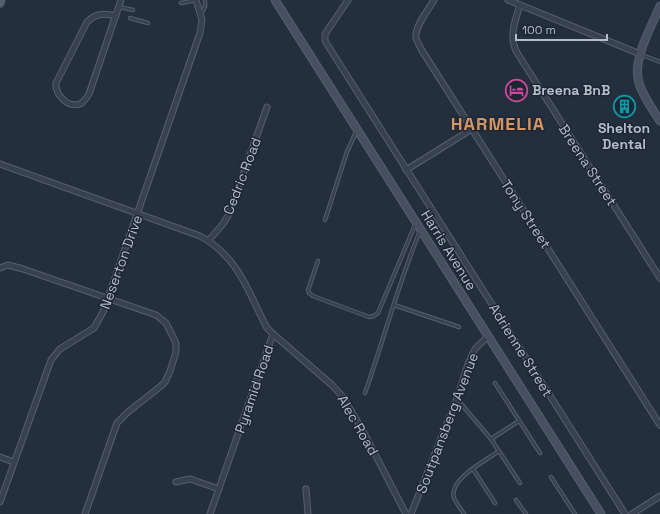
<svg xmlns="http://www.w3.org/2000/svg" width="660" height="514" font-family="'Space Grotesk',sans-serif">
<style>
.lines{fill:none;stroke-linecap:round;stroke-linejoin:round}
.lane-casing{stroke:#565f6c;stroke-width:4.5}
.street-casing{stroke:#565f6c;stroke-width:7}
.secondary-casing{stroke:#565f6c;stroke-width:9}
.primary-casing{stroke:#414a57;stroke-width:10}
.lane{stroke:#38414e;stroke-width:2.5}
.street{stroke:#38414e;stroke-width:5}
.secondary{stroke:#465061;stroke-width:7}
.primary{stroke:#56606e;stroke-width:8}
.labels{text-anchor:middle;stroke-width:3;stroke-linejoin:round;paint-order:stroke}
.poi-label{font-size:14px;font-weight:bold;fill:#b4bcc9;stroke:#1d2633;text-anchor:start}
.street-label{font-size:14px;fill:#b4bcc9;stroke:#1d2633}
.district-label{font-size:18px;font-weight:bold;letter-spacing:1px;fill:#d59563;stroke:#1d2633}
</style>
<rect width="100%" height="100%" fill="#242f3e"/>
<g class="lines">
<defs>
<g id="lane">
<path d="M181 3 196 0"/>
<path d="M119 7 133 10"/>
<path d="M201 14 205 7V0"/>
<path d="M130 18 148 23"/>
<path d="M642 55 660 62"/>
<path d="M325 220 347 152 356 132"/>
<path d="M318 261 308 290 309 293 313 296 369 317 374 316 378 313 415 225"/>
<path d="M394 305 459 327"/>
<path d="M495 383 540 453"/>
<path d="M365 393C384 339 398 284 420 231"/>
<path d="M457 399 491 439 520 483"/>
<path d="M491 439 519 421"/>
<path d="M473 469 495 503"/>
<path d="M551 477 575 514"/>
<path d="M516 500 526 514"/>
<path d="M464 514C461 509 456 503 454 498 448 479 487 460 499 451"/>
</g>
<g id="street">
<path d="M348 0 325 34V41L625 514"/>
<path d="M434 0C429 9 414 27 416 38 417 42 420 46 421 49L660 425"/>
<path d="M508 0 640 54"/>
<path d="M520 5C515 21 509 35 516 51L660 278"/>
<path d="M116 16C104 13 96 13 87 22L56 83C55 95 68 108 80 104 84 102 86 98 89 94L121 0"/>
<path d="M0 164 200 236C239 257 248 292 267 328L273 334 210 514"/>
<path d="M406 170 472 129"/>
<path d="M209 240 223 224 229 214 267 107"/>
<path d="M0 268 8 265 23 269 156 315 166 323 176 343V352L170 371 165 382 161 386 128 412 117 423 85 514"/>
<path d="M273 334 332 385 343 397 364 433 406 514"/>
<path d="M0 457 14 462"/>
<path d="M176 482 190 479 219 489"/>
<path d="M306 489 308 514"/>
<path d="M0 502 51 360 60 349 94 328 103 312 200 33 202 20 196 0"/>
<path d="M411 514 457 398 468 364 475 349 488 336"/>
<path d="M632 514 660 496"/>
</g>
<g id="secondary">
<path d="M275 0 601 514"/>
<path d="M660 6C651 28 632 59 639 83 643 96 652 109 660 121"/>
</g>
<path id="primary" d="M0 3 1 0"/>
</defs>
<use href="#lane" class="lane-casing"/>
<use href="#street" class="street-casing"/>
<use href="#secondary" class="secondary-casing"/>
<use href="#primary" class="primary-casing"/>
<use href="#lane" class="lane"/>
<use href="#street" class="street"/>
<use href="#secondary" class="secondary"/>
<use href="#primary" class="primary"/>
</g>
<defs>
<symbol id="hotel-ring" viewBox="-11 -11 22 22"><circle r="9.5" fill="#1d2633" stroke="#d1479c" stroke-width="1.5"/><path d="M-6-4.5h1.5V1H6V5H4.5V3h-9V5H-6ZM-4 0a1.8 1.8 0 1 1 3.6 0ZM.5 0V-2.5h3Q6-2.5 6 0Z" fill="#d1479c"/></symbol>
<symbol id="building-ring" viewBox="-11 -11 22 22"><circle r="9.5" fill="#1d2633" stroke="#0f9aa8" stroke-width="1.5"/><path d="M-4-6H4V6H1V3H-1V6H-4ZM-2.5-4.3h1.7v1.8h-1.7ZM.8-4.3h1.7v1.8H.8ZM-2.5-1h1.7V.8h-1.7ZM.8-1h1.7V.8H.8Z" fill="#0f9aa8"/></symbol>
</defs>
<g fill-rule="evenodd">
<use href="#hotel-ring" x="504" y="78" width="25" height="25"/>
<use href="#building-ring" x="612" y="94" width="25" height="25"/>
</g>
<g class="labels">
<g class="poi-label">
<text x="532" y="95">Breena BnB</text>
<text x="624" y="133" text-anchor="middle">Shelton<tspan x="624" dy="16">Dental</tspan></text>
</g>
<g class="street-label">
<text transform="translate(588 165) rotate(57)" y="5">Breena Street</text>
<text transform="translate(242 176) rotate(-69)" y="5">Cedric Road</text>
<text transform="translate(526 214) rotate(57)" y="5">Tony Street</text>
<text transform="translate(449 250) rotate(58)" y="5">Harris Avenue</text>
<text transform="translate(121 262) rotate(-70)" y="5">Neserton Drive</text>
<text transform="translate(521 350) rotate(58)" y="5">Adrienne Street</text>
<text transform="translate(254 389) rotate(-71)" y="5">Pyramid Road</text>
<text transform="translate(447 423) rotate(-69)" y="5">Soutpansberg Avenue</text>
<text transform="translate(358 425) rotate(60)" y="5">Alec Road</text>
</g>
<g class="district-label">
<text x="498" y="130">HARMELIA</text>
</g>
</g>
<path d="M516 34v6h91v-6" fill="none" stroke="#b4bcc9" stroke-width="2"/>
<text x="522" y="34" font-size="12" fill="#b4bcc9" stroke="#1d2633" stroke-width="3" paint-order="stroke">100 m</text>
</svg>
